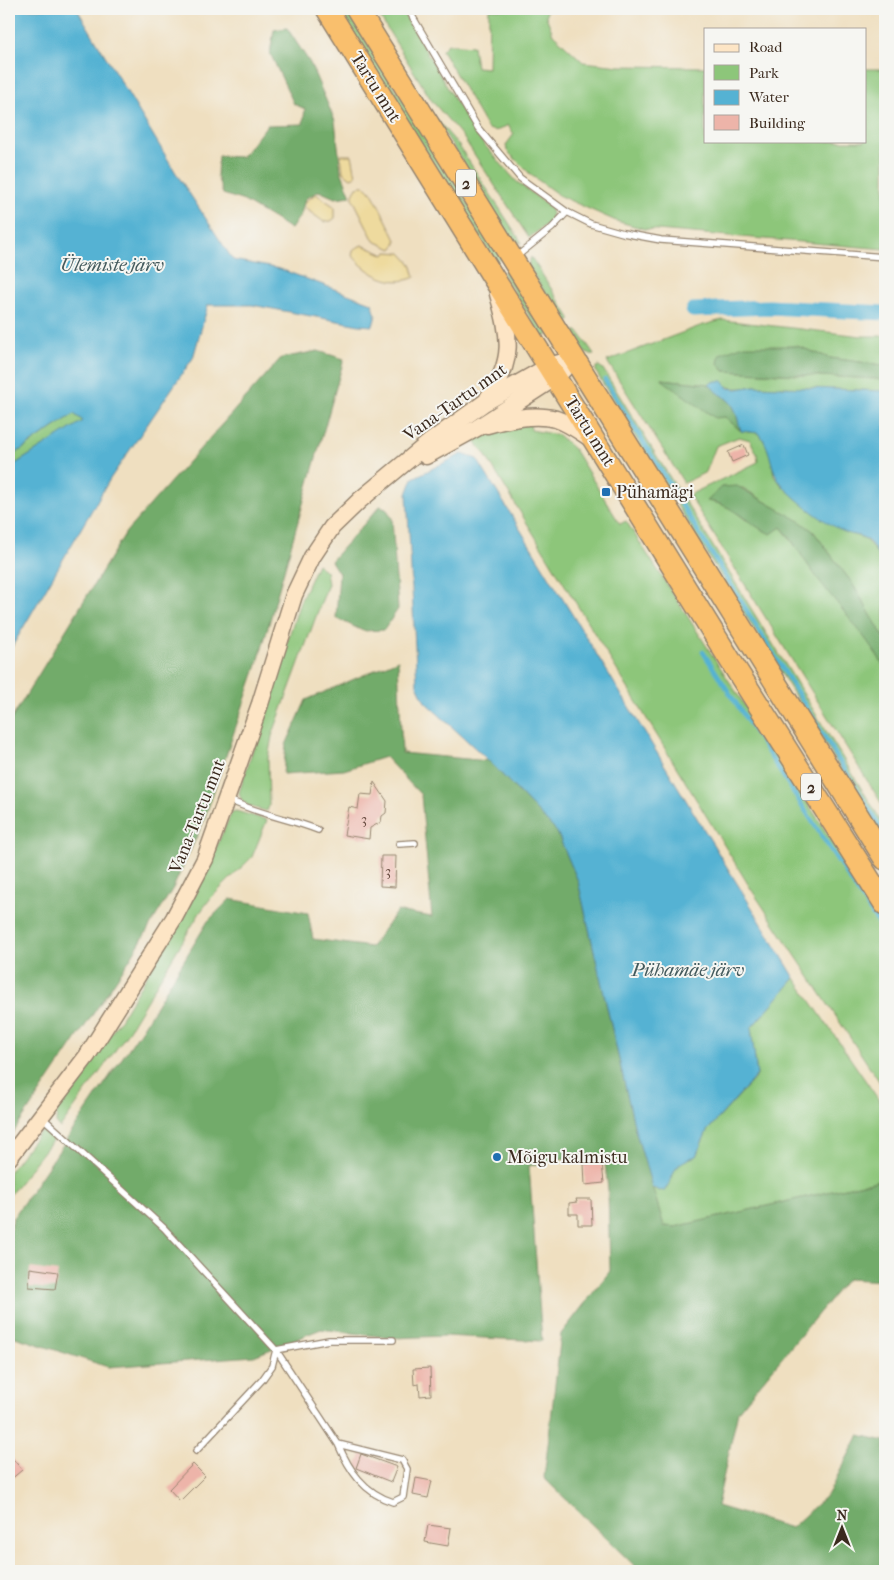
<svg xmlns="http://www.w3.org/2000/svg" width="894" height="1580" font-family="'IM FELL French Canon',serif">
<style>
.green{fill:#8dc67a;stroke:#64784c}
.forest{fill:#72ab6a;stroke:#566a44}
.sand{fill:#eeda9e;stroke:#94825e}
.water{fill:#55b2d3;stroke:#486e78}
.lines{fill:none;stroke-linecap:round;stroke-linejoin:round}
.stream{stroke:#55b2d3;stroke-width:4.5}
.canal{stroke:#55b2d3;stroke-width:15}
.building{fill:#edb4a9}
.lane-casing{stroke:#95846f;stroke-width:8}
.secondary-casing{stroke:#95846f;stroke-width:19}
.highway-casing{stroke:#95846f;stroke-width:24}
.lane{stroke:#fff;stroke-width:5.5}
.secondary{stroke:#fde5c5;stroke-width:16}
.highway{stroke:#f9bf6d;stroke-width:21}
.poi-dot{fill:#1f6fb2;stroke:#f6f6f2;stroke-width:2}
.labels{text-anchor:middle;stroke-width:4;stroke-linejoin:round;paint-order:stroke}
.number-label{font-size:15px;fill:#684c41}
.shield{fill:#f6f6f2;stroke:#73675e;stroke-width:1}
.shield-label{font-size:16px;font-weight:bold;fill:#3b2a1e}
.street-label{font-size:18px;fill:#3b2a1e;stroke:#f6f6f2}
.poi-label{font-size:18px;fill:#3b2a1e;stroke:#f6f6f2;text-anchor:start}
.water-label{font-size:19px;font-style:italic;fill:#445a5d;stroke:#f6f6f2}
</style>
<rect width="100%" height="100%" fill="#f6f6f2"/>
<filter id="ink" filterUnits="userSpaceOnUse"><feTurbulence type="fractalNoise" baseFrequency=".02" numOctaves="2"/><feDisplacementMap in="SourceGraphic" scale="10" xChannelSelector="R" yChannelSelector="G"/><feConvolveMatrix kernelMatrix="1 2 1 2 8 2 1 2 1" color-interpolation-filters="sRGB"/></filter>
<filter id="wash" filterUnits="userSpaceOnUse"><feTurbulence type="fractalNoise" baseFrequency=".0096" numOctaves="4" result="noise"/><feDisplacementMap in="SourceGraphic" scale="20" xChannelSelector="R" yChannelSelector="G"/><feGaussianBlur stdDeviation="1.12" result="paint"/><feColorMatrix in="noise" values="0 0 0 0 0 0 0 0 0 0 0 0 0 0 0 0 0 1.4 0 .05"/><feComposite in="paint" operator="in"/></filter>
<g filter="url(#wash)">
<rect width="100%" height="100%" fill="#efdfc0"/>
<g class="green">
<path d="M336 9H346L502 258 496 262Z"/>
<path d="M375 9H401L475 134 516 181 550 207 552 214 549 222 529 238 463 137 432 101Z"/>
<path d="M489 9H547L546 16 553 34 583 62 620 66 705 67V141H865V69H885V249L645 229 616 221 560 196 531 175 507 151 506 145 514 134 508 125C499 130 496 133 487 128L442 50 448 44 473 46 476 67 488 68Z"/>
<path d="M433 115 459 146 522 243 513 241Z"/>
<path d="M531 257 570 318V321L565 325 528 266Z"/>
<path d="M510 269 549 334 543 338 502 273Z"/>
<path d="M722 320 862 336H885V369L882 365 830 358 797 346 774 347 718 363 724 371 877 379 885 381V391L755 386C739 389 731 390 716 381L709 384 662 379 725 417 741 431 759 433 770 451 774 475 783 487 798 500 847 533 864 538 873 548 881 561 885 578V639L852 583 813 531 743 488 722 487 708 501 728 506 746 520 781 527 876 652 885 668V809L689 495 758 462 757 454 750 440 739 437 716 446 706 472 684 483 607 361 700 326Z"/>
<path d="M574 331H578L594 354C581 356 577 343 571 333Z"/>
<path d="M599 366 603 369 677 489 670 491 667 489 596 372V367Z"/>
<path d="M74 414 84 421 9 468V458Z"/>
<path d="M530 423 531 430 558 435 574 449 620 524 626 521 885 923V1090L751 889 484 453 473 439 491 431Z"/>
<path d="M684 499 885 827V841L677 505Z"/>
<path d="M317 564 326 571 328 584 272 736 268 758 269 806 267 811C255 808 242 807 239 793L300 602Z"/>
<path d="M236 811 267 820 252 857 210 899 199 914 124 1038 60 1128 56 1123 57 1111 120 1020 193 898 232 812Z"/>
<path d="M795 978 885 1109V1179L675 1227 664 1226 652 1187 659 1191 671 1180 675 1167 679 1162 696 1156 707 1131 757 1076 751 1028Z"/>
<path d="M43 1131 55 1137 9 1196V1172L38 1134Z"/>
</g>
<g class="forest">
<path d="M287 28 310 63 335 121 341 171 351 196 335 198 319 191 305 199 301 214 291 229 244 201 223 194 217 176 218 156 242 157 267 125 303 124 305 109 294 104 270 53 274 30Z"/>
<path d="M741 346H797L830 358 883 365 885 369V381L877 379 724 371 718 363 720 354Z"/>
<path d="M318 351 344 359 259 659 203 823 173 888 130 959 9 1139V723L126 532 281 358Z"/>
<path d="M661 379 709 384C715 392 725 396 731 403 737 411 738 422 741 431L725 417 715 418Z"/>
<path d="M737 486 798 520 813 531 852 583 885 639V668C864 632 834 602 810 568 800 554 793 540 781 527L771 534C748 525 732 503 707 501L722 487Z"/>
<path d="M380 506 386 508 392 518 398 609 384 630 363 631 336 618 339 574 331 561Z"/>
<path d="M398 660 402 753 489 761 557 832 578 881 635 1129 664 1226 675 1227 885 1179V1281L847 1279 738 1411 717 1506 791 1528 828 1494 859 1435 885 1441V1571H640L544 1478 561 1334 610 1271 608 1189 604 1156 558 1159 529 1166 542 1341 445 1336 393 1338 321 1329 254 1356 108 1367 9 1335V1238L13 1218 142 1029 208 921 230 899 308 913 313 939 371 947 397 911 432 917 421 795 385 757 344 770 283 774 286 745 306 700Z"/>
</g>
<g class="sand">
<path d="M341 155H352L356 176 351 178 343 172Z"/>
<path d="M361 186C365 186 366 186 369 189 373 192 392 232 396 240V244L392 249 374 241 353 199V194L357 187Z"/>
<path d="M316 194 335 207V218L331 221 324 222 306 209 305 202Z"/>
<path d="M362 245 385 255 387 252 401 253 411 264 415 277C391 288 368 274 352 255L354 249Z"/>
</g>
<g class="water">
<path d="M9 9H77L176 173 233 260 280 269 372 303 376 315 373 326 359 325 252 305H208L193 358 110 479 9 652V468L83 421 74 414 9 458Z"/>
<path d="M716 381H723L728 388 737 389 755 386 885 391V578C881 565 878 547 864 538 859 535 851 535 846 533 824 522 800 504 784 487 768 470 774 453 759 433L741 431C738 422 737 411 731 403 725 396 715 392 709 384Z"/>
<path d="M462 454 477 459 795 978 751 1028 757 1075 707 1131 696 1156C669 1166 679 1169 665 1190L659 1191 652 1187 635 1129 578 881 557 832 489 761 425 702 417 685 407 494 413 478Z"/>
</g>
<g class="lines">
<g class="stream">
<path d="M605 380 673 490"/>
<path d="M680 502 885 835"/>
<path d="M703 652 885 934"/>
</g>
<path class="canal" d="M693 310 769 307 885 313"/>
</g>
<g id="blocks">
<g class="building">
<path d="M744 445 748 455 732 462 728 452Z"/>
<path d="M374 782 387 801 386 813 382 816 381 822 370 828 369 839 344 835 349 807 358 809 360 794 372 795Z"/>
<path d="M381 856H396L395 887 380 886Z"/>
<path d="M602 1163 604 1183 585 1185 584 1164Z"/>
<path d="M576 1199H591L592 1225H578V1214H569V1203L577 1202Z"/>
<path d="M30 1268 58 1272 55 1289 29 1287Z"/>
<path d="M430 1368 431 1395 420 1396 419 1384 414 1385 413 1369Z"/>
<path d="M9 1454 22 1470 9 1481Z"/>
<path d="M361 1454 397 1467 391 1482 356 1468Z"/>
<path d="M193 1464 205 1476 180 1501 169 1489Z"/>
<path d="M416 1478 432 1481 428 1498 413 1495Z"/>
<path d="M428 1525 451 1528 448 1546 425 1542Z"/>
</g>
</g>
</g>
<g filter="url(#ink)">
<use href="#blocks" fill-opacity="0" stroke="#95846f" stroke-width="1"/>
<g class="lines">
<defs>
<g id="lane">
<path d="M408 9 478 128 520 178 567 212 591 224 623 233 661 240 885 257"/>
<path d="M516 257 552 228 567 212"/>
<path d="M227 799C257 814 288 818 318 830"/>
<path d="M399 844 415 843"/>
<path d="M42 1117 164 1228 276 1350 272 1366 262 1380 196 1451"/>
<path d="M338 1444C349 1470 364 1493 393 1502L403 1497 407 1469 402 1460 338 1444 276 1350 329 1340H393"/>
</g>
<g id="secondary">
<path d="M488 398C515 360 510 337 498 294"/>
<path d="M487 425C508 419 534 413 556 419 569 423 582 433 593 440"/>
<path d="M426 456 477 428 556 377 564 369"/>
<path d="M9 1158 87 1056 174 918 205 859 260 704 294 595 312 557 332 527 360 500 431 441 484 403 549 366 574 359"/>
</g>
<g id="highway">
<path d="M327 9 737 671 885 904"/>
<path d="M357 9 885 859"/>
</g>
</defs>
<use href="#lane" class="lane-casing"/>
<use href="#secondary" class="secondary-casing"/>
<use href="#highway" class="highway-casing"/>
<use href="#lane" class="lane"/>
<use href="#secondary" class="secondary"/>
<use href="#highway" class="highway"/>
</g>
</g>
<g class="poi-dot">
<rect x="601" y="487" width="10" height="10" rx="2.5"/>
<circle cx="497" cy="1157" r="5"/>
</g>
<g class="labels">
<g class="number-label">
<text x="364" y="824">3</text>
<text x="388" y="876">3</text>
</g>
<g class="shield">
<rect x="456" y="169.5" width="20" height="27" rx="4"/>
<rect x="801" y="773.5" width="20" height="27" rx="4"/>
</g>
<g class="shield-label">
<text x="466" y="189">2</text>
<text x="811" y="793">2</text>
</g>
<g class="street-label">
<text transform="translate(376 87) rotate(58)" y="6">Tartu mnt</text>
<text transform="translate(455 402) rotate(-35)" y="6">Vana-Tartu mnt</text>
<text transform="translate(590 431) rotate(58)" y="6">Tartu mnt</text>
<text transform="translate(197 816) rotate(-68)" y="6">Vana-Tartu mnt</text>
</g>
<g class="poi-label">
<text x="616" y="498">Pühamägi</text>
<text x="507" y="1163">Mõigu kalmistu</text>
</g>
<g class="water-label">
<text x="112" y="271">Ülemiste järv</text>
<text x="688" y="976">Pühamäe järv</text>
</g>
</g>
<rect width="894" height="1580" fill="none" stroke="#f6f6f2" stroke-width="30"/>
<rect x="704" y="28" width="162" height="115" fill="#f6f6f2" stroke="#aba49d"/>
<rect x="714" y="44" width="25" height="8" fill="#fde5c5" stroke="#aba49d"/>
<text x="749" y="52" font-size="15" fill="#3b2a1e">Road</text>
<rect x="714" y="65" width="25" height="15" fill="#8dc67a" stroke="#aba49d"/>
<text x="749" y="78" font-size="15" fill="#3b2a1e">Park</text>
<rect x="714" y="90" width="25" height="15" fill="#55b2d3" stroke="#aba49d"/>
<text x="749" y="102" font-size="15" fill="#3b2a1e">Water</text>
<rect x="714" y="115" width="25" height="15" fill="#edb4a9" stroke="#aba49d"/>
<text x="749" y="128" font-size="15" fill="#3b2a1e">Building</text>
<g transform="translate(842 1528)" stroke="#f6f6f2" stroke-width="4" paint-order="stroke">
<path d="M0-4L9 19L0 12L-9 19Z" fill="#3b2a1e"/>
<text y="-8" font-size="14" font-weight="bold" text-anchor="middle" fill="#3b2a1e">N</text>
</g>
</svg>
